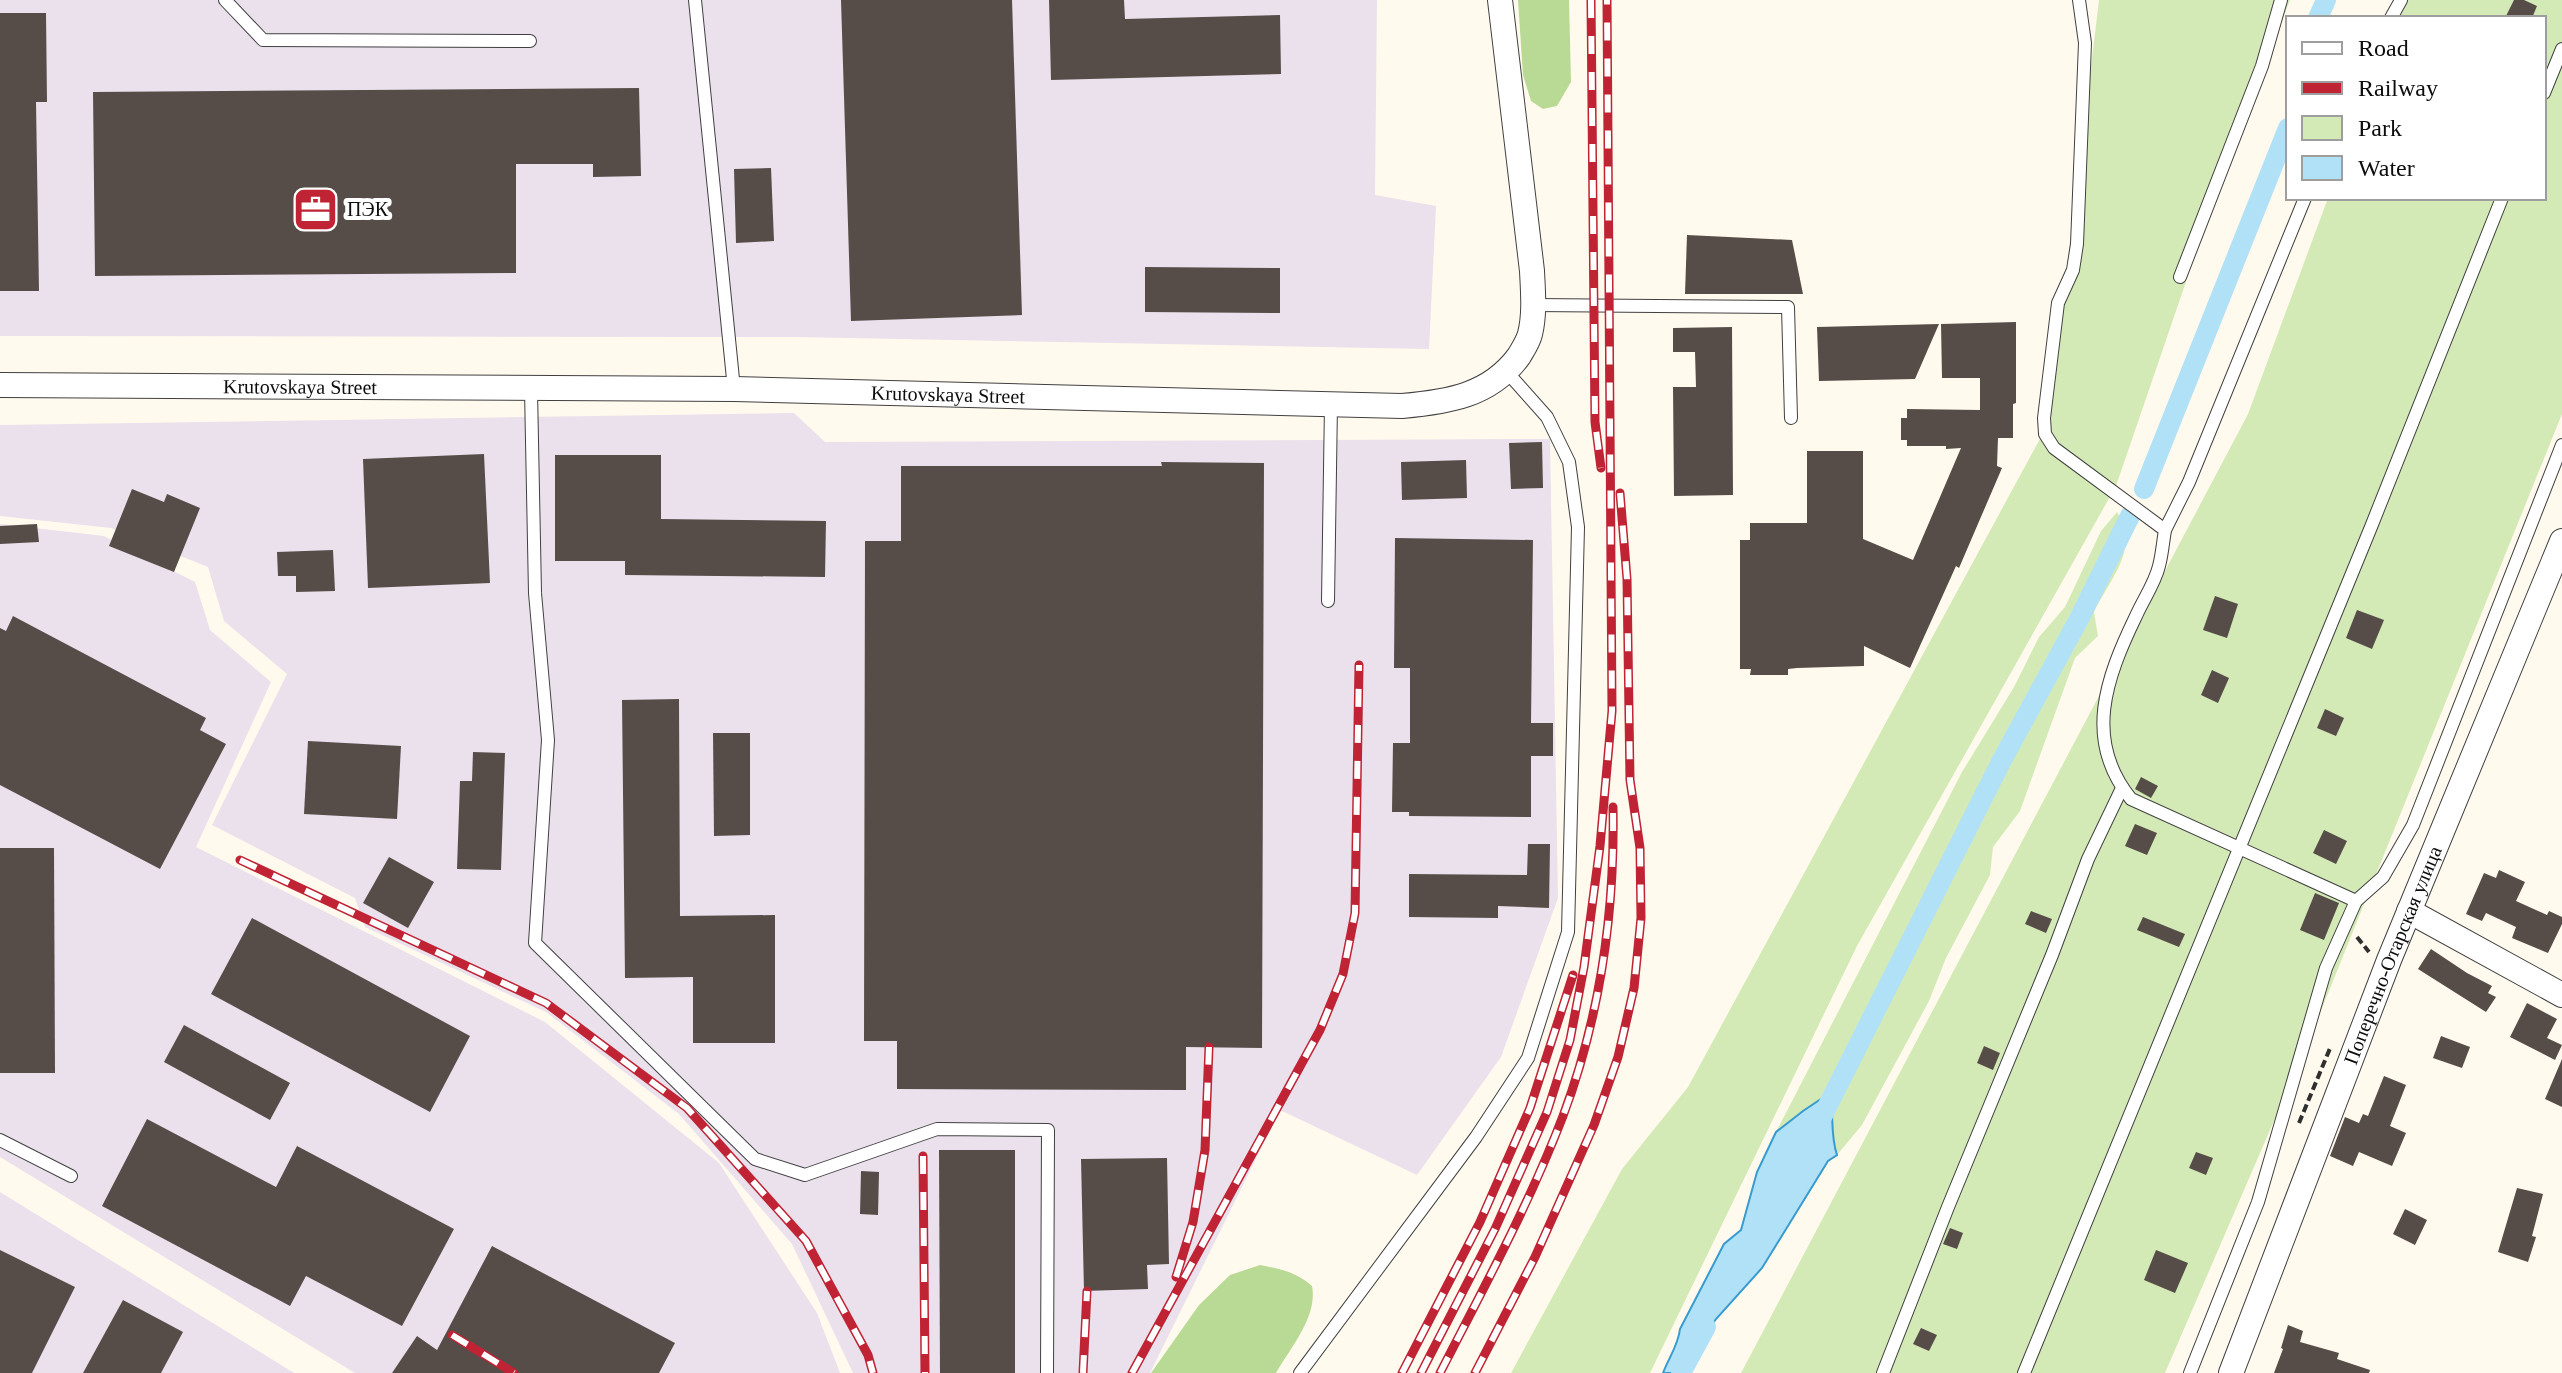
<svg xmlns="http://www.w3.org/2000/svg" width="2562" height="1373" font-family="'Times New Roman',serif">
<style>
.industrial{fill:#eae1ec}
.green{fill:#d4eab6}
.forest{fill:#b9da95}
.water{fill:#b1e1f7;stroke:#379bcf;stroke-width:2}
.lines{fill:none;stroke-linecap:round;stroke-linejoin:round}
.canal{stroke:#b1e1f7;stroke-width:20}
.building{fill:#564d49}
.service-casing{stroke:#404040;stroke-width:14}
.minor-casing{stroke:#404040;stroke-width:26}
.path{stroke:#2f2f2f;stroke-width:4;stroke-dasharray:8 4;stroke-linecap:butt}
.service{stroke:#fff;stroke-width:12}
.minor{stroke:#fff;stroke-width:24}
.rail-casing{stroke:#bf2334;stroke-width:9}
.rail{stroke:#fff;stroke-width:6;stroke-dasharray:18;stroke-linecap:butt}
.labels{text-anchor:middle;stroke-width:8;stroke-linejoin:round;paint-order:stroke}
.poi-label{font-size:20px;fill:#0d0d0d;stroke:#fff;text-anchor:start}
.street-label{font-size:20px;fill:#0d0d0d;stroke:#fff}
</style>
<rect width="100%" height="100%" fill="#fffaed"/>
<g class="industrial">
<path d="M0 0H1377L1375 195 1436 206 1429 349 795 337 0 336Z"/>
<path d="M794 413 825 442 1550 439 1558 898 1501 1057 1417 1175 1280 1110 1150 1373H853L792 1244 679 1114 546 1012 365 927 355 898 212 825 287 674 224 621 208 567 111 528 0 516V425Z"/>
<path d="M0 524 104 536 195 582 210 630 271 682 196 847 545 1022 719 1163 817 1313 840 1373H355L0 1157Z"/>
<path d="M0 1192 294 1373H0Z"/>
</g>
<g class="green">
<path d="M2099 0H2290L2213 203 2116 486 1857 946 1650 1373H1511L1622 1169 1688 1087 2048 424Z"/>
<path d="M2400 0H2562V414L2314 1028 2165 1373H1741L2248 414 2328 198H2544V18H2393Z"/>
<path d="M2117 512C2141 548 2110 579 2094 612L2098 636 2075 658 2020 811 1993 847 1990 875 1946 958 1929 1001 1862 1125 1837 1155C1830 1135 1835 1114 1830 1094L1776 1132 1962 772 2014 687 2039 637 2065 607 2101 531Z"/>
</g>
<g class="forest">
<path d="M1518 0H1569L1571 82 1557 106 1543 109 1531 101 1523 75Z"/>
<path d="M1260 1265C1281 1269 1296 1272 1312 1286 1318 1316 1291 1347 1276 1373H1151L1199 1305 1230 1275Z"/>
</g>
<path class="water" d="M1830 1093C1834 1114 1830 1135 1837 1155L1828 1161 1762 1268 1716 1319 1679 1373H1663C1669 1357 1678 1346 1680 1329L1724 1244 1741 1230 1757 1172 1776 1132 1803 1111Z"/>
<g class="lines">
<g class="canal">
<path d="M2318 18 2326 0"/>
<path d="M2144 489 2288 128"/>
<path d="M1820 1121 2002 760 2079 619 2130 516"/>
<path d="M1681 1373 1706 1327"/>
</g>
</g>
<g class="building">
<path d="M841 0H1012L1022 315 851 321Z"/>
<path d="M1049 0H1124L1125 19 1280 15 1281 74 1051 80Z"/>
<path d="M2514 0H2524L2537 6 2532 18H2505Z"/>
<path d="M0 13H46L47 102H36L39 291H0Z"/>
<path d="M639 88 641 176 593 177V164H516V273L95 276 93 92Z"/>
<path d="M771 168 774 241 736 243 734 169Z"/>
<path d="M1687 235 1792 240 1803 294H1685Z"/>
<path d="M1145 267 1280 268V313L1145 312Z"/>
<path d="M2016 322V403L2013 404V438H1998L1997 466 2002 468 1959 568 1956 566 1910 668 1864 646V666L1797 668 1788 669V675H1750L1751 669H1740V540H1750V523H1807V451H1863V539L1913 560 1961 448 1946 449V446H1907V440H1901V418H1907V409L1980 410V378H1942L1941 324Z"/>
<path d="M1939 324 1915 379 1819 381 1817 327Z"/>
<path d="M1732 327 1733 495 1674 496 1673 387H1696L1695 352H1673V328Z"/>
<path d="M1542 442 1543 488 1511 489 1509 443Z"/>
<path d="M484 454 490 583 368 588 363 459Z"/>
<path d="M555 455H661V519L826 521 825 577 625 575V561H555Z"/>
<path d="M1466 460 1467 498 1402 500 1401 462Z"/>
<path d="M1161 462 1264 463 1262 1048 1186 1047V1090L897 1089V1041H864L865 541H901V466H1162Z"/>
<path d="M132 489 164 502 167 494 200 508 174 572 109 546Z"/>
<path d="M37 524 39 542 0 544V526Z"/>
<path d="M1395 538 1533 540 1531 723H1553V756H1531V817L1409 816V812H1392L1393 743H1410V668H1394Z"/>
<path d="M333 550 335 591 296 592V576H278L277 552Z"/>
<path d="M2215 596 2238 604 2227 638 2203 630Z"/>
<path d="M2357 610 2384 620 2372 649 2346 638Z"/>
<path d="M13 616 206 718 200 730 226 744 160 869 0 785V628L6 631Z"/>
<path d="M2212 670 2229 678 2218 703 2201 695Z"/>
<path d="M679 699 680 916 775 915V1043H693V977L625 978 622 700Z"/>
<path d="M2325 709 2344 718 2336 736 2317 728Z"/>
<path d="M713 733H750V835L714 836Z"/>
<path d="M308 741 401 746 397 819 304 814Z"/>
<path d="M473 752 505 753 501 870 457 869 460 781H472Z"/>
<path d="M2141 777 2158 786 2151 798 2135 789Z"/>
<path d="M2135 824 2157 833 2147 855 2125 846Z"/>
<path d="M2324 830 2347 841 2336 864 2313 853Z"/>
<path d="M1528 844H1550L1549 908 1498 906V918L1409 917V874L1527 875Z"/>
<path d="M0 848H54L55 1073H0Z"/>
<path d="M389 857 434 882 408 928 363 903Z"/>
<path d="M2499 870 2525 882 2516 901 2547 915 2549 911 2562 917V924L2548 953 2512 938 2516 927 2486 913 2482 921 2466 914 2484 873 2496 878Z"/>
<path d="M2315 893 2339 903 2324 940 2300 930Z"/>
<path d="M2031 911 2052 919 2046 933 2025 924Z"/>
<path d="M2143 917 2185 934 2179 947 2137 930Z"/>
<path d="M252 918 470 1036 430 1112 211 994Z"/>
<path d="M2431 949 2467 973 2492 986 2488 993 2496 997 2486 1012 2418 969Z"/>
<path d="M2527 1003 2557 1019 2547 1038 2562 1045 2555 1060 2510 1037Z"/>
<path d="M184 1025 290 1083 270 1120 164 1062Z"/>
<path d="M2441 1036 2470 1047 2462 1068 2433 1058Z"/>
<path d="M1984 1046 2000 1053 1993 1070 1977 1063Z"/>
<path d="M2562 1059V1107L2545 1099Z"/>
<path d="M2384 1076 2406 1085 2390 1126 2406 1133 2392 1166 2359 1152 2353 1166 2330 1156 2345 1117 2359 1123 2363 1114 2368 1116Z"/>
<path d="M147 1119 276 1187 297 1146 454 1229 402 1326 306 1276 290 1306 102 1206Z"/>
<path d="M939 1150H1015V1373H940Z"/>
<path d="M2196 1152 2213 1158 2206 1175 2189 1168Z"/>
<path d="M1167 1158 1169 1264 1147 1265 1148 1289 1084 1291 1081 1159Z"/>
<path d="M861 1171 879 1172 878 1215 860 1214Z"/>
<path d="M2517 1188 2543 1194 2532 1236 2536 1237 2528 1262 2498 1252Z"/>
<path d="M2405 1209 2427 1220 2415 1245 2393 1234Z"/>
<path d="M1950 1228 1963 1233 1957 1249 1943 1244Z"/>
<path d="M492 1246 675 1343 659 1373H392L417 1336 437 1350Z"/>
<path d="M0 1250 75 1287 32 1373H0Z"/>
<path d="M2156 1250 2188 1263 2175 1293 2144 1280Z"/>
<path d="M123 1300 183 1332 161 1373H83Z"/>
<path d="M2288 1325 2303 1331 2300 1342 2339 1353 2337 1359 2370 1370 2369 1373H2274L2283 1349 2281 1348Z"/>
<path d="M1921 1328 1937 1335 1929 1351 1913 1344Z"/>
</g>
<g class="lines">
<defs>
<g id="service">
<path d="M225 0 263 40 530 41"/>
<path d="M695 0 734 389"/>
<path d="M2079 0 2085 43 2077 244 2073 270 2058 303 2044 418 2045 434 2054 448 2165 530C2163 542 2162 555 2159 566 2155 583 2143 600 2136 616 2106 678 2083 740 2131 799L2356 901"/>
<path d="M2391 18 2401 0"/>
<path d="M2544 93 2562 49"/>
<path d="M2180 277 2262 66 2281 0"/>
<path d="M1533 305 1788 307 1791 418"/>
<path d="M531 390 535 593 548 740 535 943 755 1159 805 1175 937 1129 1048 1130 1047 1373"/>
<path d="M2165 530 2189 482 2305 198"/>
<path d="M1328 601 1331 404"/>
<path d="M0 1140 71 1176"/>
<path d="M1300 1373 1476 1137 1528 1058 1568 932 1578 527 1569 462 1547 417 1507 372"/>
<path d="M1883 1373 1948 1207 2052 955 2088 859 2122 788"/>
<path d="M2024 1373 2371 527 2502 198"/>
<path d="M2190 1373 2258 1202 2326 968 2356 901 2383 877 2413 825 2562 445"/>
</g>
<g id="minor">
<path id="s1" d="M0 385 734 389 1402 406C1447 402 1490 396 1519 356 1523 349 1528 342 1530 334 1535 314 1533 292 1532 271L1500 0"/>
<path d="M2409 911 2562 995"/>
<path id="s2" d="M2231 1373 2389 960 2562 541"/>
</g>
</defs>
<use href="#service" class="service-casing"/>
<use href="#minor" class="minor-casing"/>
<g class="path">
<path d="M2357 937 2369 952"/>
<path d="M2299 1123 2331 1046"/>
</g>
<use href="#service" class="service"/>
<use href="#minor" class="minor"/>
<defs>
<g id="rail">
<path d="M1591 0 1595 422 1601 468"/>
<path d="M240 860 546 1003 687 1108 806 1241 868 1355 873 1373"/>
<path d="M923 1156 925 1373"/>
<path d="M1176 1277 1193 1222 1205 1150 1209 1047"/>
<path d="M452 1335 514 1373"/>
<path d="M1083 1373 1087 1291"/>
<path d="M1132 1373 1320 1030 1343 974 1355 913 1359 665"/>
<path d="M1402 1373 1480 1222 1530 1108 1573 975"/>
<path d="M1421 1373 1495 1229 1547 1112 1570 1040 1584 967 1600 846 1612 711 1607 0"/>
<path d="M1440 1373C1483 1289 1529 1205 1563 1116 1600 1017 1615 913 1613 807"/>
<path d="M1475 1373 1535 1257 1594 1125 1618 1057 1634 988 1641 918 1640 848 1630 780 1627 579 1620 493"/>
</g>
</defs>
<use href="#rail" class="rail-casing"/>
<use href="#rail" class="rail"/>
</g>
<defs>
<symbol id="office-square" viewBox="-11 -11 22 22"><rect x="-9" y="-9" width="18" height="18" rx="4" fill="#bf2334" stroke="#fff"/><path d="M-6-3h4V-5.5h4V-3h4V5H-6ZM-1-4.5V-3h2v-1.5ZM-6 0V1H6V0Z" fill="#fff"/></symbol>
</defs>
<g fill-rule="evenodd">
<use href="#office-square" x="290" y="184" width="51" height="51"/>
</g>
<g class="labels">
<g class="poi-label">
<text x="347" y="216">ПЭК</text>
</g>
<g class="street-label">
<text dy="7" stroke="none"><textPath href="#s1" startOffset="300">Krutovskaya Street</textPath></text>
<text dy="7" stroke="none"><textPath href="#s1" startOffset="948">Krutovskaya Street</textPath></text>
<text dy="7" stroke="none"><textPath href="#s2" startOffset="448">Поперечно-Отарская улица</textPath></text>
</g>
</g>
<rect x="2286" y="16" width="260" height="184" fill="#ffffff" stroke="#9e9e9e" stroke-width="2"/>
<rect x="2302" y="42" width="40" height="12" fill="#ffffff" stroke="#9e9e9e" stroke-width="2"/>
<text x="2358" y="56" font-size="24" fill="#0d0d0d">Road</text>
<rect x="2302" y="82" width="40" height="12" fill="#bf2334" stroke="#9e9e9e" stroke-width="2"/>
<text x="2358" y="96" font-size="24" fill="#0d0d0d">Railway</text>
<rect x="2302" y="116" width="40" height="24" fill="#d4eab6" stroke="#9e9e9e" stroke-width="2"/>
<text x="2358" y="136" font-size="24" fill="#0d0d0d">Park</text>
<rect x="2302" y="156" width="40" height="24" fill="#b1e1f7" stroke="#9e9e9e" stroke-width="2"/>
<text x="2358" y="176" font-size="24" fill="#0d0d0d">Water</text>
</svg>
